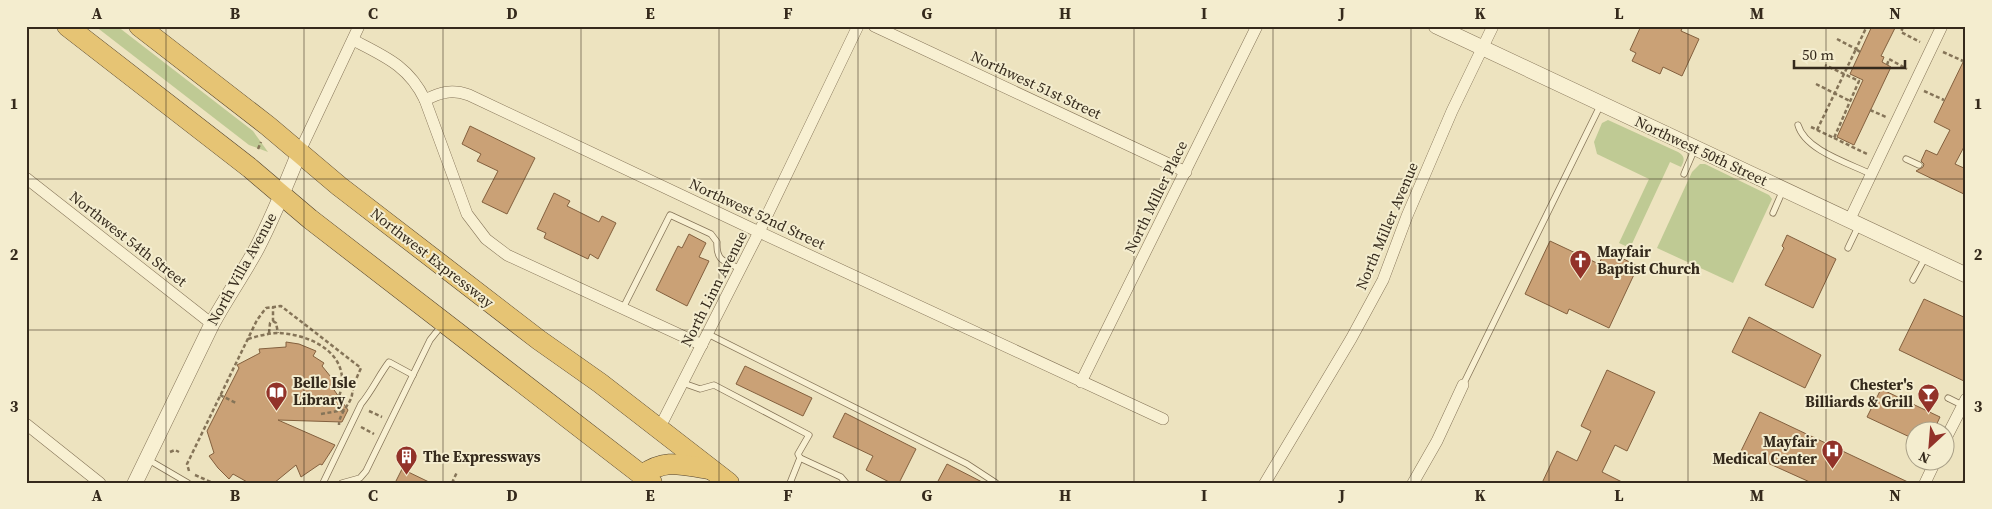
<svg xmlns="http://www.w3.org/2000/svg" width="1992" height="509" font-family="'Source Serif 4',serif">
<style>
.green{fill:#bfca94}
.building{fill:#caa176;stroke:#83603e}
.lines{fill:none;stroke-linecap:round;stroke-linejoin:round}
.service-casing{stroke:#857458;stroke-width:7}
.minor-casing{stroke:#857458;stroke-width:12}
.tertiary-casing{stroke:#857458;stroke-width:16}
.trunk-casing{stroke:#52422d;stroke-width:21}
.path{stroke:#857458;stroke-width:2.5;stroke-dasharray:4 2.5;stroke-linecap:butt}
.service{stroke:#f8f0d2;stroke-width:5.5}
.minor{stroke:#f8f0d2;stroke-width:11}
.tertiary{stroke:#f8f0d2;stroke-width:15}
.trunk{stroke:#e6c474;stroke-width:20}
.grid{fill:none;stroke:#352a1c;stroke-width:1;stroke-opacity:0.55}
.labels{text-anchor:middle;stroke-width:4;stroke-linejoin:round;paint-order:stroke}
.street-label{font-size:15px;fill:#352a1c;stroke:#f4edcf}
.poi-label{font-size:15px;font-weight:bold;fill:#352a1c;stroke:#f4edcf;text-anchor:start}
.neatline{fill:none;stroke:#352a1c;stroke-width:2}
.grid-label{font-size:16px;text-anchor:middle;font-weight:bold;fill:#352a1c}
</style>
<rect width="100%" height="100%" fill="#ede3bf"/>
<g class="green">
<path d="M95 26H117L253 131 268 152 249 145Z"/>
<path d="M1608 120 1678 152C1685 156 1685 160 1681 167L1670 162 1630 248 1619 243 1649 179 1597 154 1594 142 1602 123Z"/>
<path d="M1700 164H1705L1769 195 1772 199 1733 283 1657 248 1692 172Z"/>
</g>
<g class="building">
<path d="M1641 26H1683L1681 31 1699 39 1682 76 1663 67 1660 74 1632 61 1636 53 1630 50Z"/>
<path d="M1872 26H1896L1881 56 1884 57 1882 62 1891 67 1854 145 1837 137 1863 80 1850 74Z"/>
<path d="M1966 56V143L1955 164 1966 169V195L1916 171 1923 167 1924 164 1921 161 1926 150 1937 155 1950 130 1934 122Z"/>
<path d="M470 126 535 158 507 214 482 202 498 171 477 161 481 154 462 144Z"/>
<path d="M554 193 570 201 567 206 599 222 602 216 616 223 598 259 590 254 588 259 544 238 546 233 537 229Z"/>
<path d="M689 234 706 243 699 257 709 261 687 306 656 290 678 246 682 248Z"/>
<path d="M1787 235 1836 259 1813 308 1765 285 1784 248 1782 246Z"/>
<path d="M1550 241 1599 264 1605 250 1638 266 1609 328 1569 309 1567 314 1525 294Z"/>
<path d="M1924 299 1966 318V382L1899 350Z"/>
<path d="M1749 317 1821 355 1805 388 1732 352Z"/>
<path d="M286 342 299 344 316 351 313 356 324 363 322 366 335 382 332 387 348 410 342 422 278 420 335 445 322 465 320 464 301 477 296 465 274 483H249L233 474 229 479 218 468 209 456 214 453 207 431 239 368 237 365 260 353 259 349 286 347Z"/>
<path d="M745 366 812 398 803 416 736 384Z"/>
<path d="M1607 370 1655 392 1627 451 1615 445 1602 472 1624 483H1542L1557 451 1577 461 1591 431 1581 426Z"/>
<path d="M1881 389 1940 417 1933 432H1914V439L1867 417Z"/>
<path d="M1760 412 1910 483H1812L1741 451Z"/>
<path d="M845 413 916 449 899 483H891L866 470 873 456 833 437Z"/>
<path d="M947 464 984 483H937Z"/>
<path d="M402 469 431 483H395Z"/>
</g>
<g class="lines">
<defs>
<g id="service">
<path d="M1798 125C1805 150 1848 163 1871 174"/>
<path d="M1906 159 1919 165"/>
<path d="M1684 174 1695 148"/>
<path d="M1773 213 1783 190"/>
<path d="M1848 248 1859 225"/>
<path d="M1913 280 1925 258"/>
<path d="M623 308 670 215 711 234 717 242C716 262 725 261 741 269"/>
<path d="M708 334 967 464 996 483"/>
<path d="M683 383 700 389 714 385 809 435 798 454 800 458 841 477 846 483"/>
<path d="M1463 385 1601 104"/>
<path d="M1948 398 1962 405"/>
<path d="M147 459 188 483"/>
<path d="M323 483 361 404C372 391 379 375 389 362L413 375"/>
<path d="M342 483 360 478 366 471 430 340 442 325"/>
<path d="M790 483 800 458"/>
<path d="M1965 483 1966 482"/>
</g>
<g id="minor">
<path d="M874 26 1186 172"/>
<path d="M353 40C384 56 409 66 425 100 441 92 452 89 469 95L759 232 1163 419"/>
<path d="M425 100 467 214 486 239 507 255 702 345"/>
<path d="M299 153 359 26"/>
<path d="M26 178 212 324"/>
<path d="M1849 221 1942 26"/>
<path d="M1081 382 1257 26"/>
<path d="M26 424 100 483"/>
<path d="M659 429 759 232 858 26"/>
<path d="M1944 442 1966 399"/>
<path d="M1265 483 1351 339 1383 280 1407 216 1452 111 1493 26"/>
<path d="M1413 483 1437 441 1463 385"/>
<path d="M1925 483 1935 462"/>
</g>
<g id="tertiary">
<path d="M1436 26 1966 275"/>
<path d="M135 483 212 324C226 298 243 274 257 248 273 217 286 185 299 153"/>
</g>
<g id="trunk">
<path d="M67 26 250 168 310 219 652 483"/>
<path d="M139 26 268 126 339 186 539 340 600 383 729 483"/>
<path d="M642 475C666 458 682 465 709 469"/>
</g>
</defs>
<use href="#service" class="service-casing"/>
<use href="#minor" class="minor-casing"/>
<use href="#tertiary" class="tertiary-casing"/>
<use href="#trunk" class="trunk-casing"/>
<g class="path">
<path d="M1903 27 1901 32 1920 42"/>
<path d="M1837 39 1856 49 1867 26"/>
<path d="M1943 52 1963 61"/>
<path d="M1887 65 1889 59 1907 69"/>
<path d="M1816 84 1850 101"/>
<path d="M1924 91 1944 100"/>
<path d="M1870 110 1886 117"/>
<path d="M1811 127 1834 138 1859 81 1825 65"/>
<path d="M1817 130 1856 49 1860 52"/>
<path d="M1834 138 1867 154"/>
<path d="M258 149 261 142"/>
<path d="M273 321 276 323 278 333"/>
<path d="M269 333 270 323 273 321V307"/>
<path d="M248 339C258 336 269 333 279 333 316 335 355 358 338 399L344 410"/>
<path d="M220 395 236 403"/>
<path d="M369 411 382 417"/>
<path d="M321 414 344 410"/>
<path d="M361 427 374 434"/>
<path d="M170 452 175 450 179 452"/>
<path d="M189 471 187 464 257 320 266 308 281 306 361 368C357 377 353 385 352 395 350 405 339 413 339 425"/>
<path d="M195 475 213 483"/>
<path d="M452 483 457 472"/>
</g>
<use href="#service" class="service"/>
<use href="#minor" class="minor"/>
<use href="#tertiary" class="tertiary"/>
<use href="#trunk" class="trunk"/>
</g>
<path class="grid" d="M166 26V483M304 26V483M443 26V483M581 26V483M719 26V483M858 26V483M996 26V483M1134 26V483M1273 26V483M1411 26V483M1549 26V483M1688 26V483M1826 26V483M26 179H1966M26 330H1966"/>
<defs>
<symbol id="church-pin" viewBox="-11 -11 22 30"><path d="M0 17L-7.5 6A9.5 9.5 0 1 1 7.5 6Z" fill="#923229" stroke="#f4edcf"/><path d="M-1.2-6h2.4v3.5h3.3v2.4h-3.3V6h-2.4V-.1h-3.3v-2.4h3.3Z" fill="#fff"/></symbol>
<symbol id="library-pin" viewBox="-11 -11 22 30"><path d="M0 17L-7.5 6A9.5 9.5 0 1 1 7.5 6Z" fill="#923229" stroke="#f4edcf"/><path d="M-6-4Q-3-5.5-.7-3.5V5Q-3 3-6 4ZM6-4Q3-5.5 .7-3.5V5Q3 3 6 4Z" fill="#fff"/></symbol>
<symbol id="bar-pin" viewBox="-11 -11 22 30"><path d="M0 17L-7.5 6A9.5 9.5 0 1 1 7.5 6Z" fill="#923229" stroke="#f4edcf"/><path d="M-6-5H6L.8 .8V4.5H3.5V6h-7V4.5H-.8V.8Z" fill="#fff"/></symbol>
<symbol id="hospital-pin" viewBox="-11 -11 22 30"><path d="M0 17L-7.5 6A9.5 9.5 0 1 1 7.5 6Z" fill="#923229" stroke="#f4edcf"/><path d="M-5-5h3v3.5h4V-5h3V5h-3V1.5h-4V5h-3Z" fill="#fff"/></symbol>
<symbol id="building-pin" viewBox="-11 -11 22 30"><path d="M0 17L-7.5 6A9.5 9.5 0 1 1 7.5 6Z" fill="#923229" stroke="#f4edcf"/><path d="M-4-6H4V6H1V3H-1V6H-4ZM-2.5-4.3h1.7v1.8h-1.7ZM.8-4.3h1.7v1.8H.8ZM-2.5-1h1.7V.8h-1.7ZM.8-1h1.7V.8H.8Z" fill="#fff"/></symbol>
</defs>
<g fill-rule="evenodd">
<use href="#church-pin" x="1568" y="248" width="25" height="34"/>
<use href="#library-pin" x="264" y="380" width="25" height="34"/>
<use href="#bar-pin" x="1916" y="382" width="25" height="34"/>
<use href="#hospital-pin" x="1820" y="438" width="25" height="34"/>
<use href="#building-pin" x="394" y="444" width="25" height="34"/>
</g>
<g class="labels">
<g class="street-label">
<text transform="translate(1036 85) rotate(25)" y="5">Northwest 51st Street</text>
<text transform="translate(1701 151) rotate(25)" y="5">Northwest 50th Street</text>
<text transform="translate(1156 197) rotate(-64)" y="5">North Miller Place</text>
<text transform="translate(757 214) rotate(25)" y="5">Northwest 52nd Street</text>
<text transform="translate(1387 226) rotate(-67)" y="5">North Miller Avenue</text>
<text transform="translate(128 239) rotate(38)" y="5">Northwest 54th Street</text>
<text transform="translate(432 258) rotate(38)" y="5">Northwest Expressway</text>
<text transform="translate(242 269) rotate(-61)" y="5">North Villa Avenue</text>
<text transform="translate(714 289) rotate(-63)" y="5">North Linn Avenue</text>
</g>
<g class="poi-label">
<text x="1597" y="257">Mayfair<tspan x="1597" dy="17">Baptist Church</tspan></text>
<text x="293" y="388">Belle Isle<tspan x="293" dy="17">Library</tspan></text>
<text x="1913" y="390" text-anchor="end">Chester's<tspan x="1913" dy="17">Billiards &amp; Grill</tspan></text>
<text x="1817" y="447" text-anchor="end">Mayfair<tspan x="1817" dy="17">Medical Center</tspan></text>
<text x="423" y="462">The Expressways</text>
</g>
</g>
<rect width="1992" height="509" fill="none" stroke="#f4edcf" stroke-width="55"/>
<g transform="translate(1930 446) rotate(206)"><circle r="24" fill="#f4edcf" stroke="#a89f87"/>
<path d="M0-4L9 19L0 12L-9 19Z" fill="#923229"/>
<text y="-8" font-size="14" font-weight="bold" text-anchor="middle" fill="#352a1c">N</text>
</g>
<path d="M1794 60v8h111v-8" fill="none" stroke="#352a1c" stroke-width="2.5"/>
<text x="1802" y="60" font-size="15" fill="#352a1c" stroke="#f4edcf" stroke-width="4" paint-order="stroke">50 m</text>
<rect x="28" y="28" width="1936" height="454" class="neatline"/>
<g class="grid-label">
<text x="97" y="19">A</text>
<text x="235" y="19">B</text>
<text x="373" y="19">C</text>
<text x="512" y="19">D</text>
<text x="650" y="19">E</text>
<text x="788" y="19">F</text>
<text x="927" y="19">G</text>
<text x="1065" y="19">H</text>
<text x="1204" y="19">I</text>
<text x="1342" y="19">J</text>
<text x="1480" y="19">K</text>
<text x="1619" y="19">L</text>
<text x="1757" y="19">M</text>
<text x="1895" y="19">N</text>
<text x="14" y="109">1</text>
<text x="1978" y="109">1</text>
<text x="14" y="260">2</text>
<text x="1978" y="260">2</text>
<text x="14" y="412">3</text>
<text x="1978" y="412">3</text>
<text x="97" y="501">A</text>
<text x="235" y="501">B</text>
<text x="373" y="501">C</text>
<text x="512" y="501">D</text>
<text x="650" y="501">E</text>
<text x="788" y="501">F</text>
<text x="927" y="501">G</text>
<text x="1065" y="501">H</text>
<text x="1204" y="501">I</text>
<text x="1342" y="501">J</text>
<text x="1480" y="501">K</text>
<text x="1619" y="501">L</text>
<text x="1757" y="501">M</text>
<text x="1895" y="501">N</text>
</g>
</svg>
